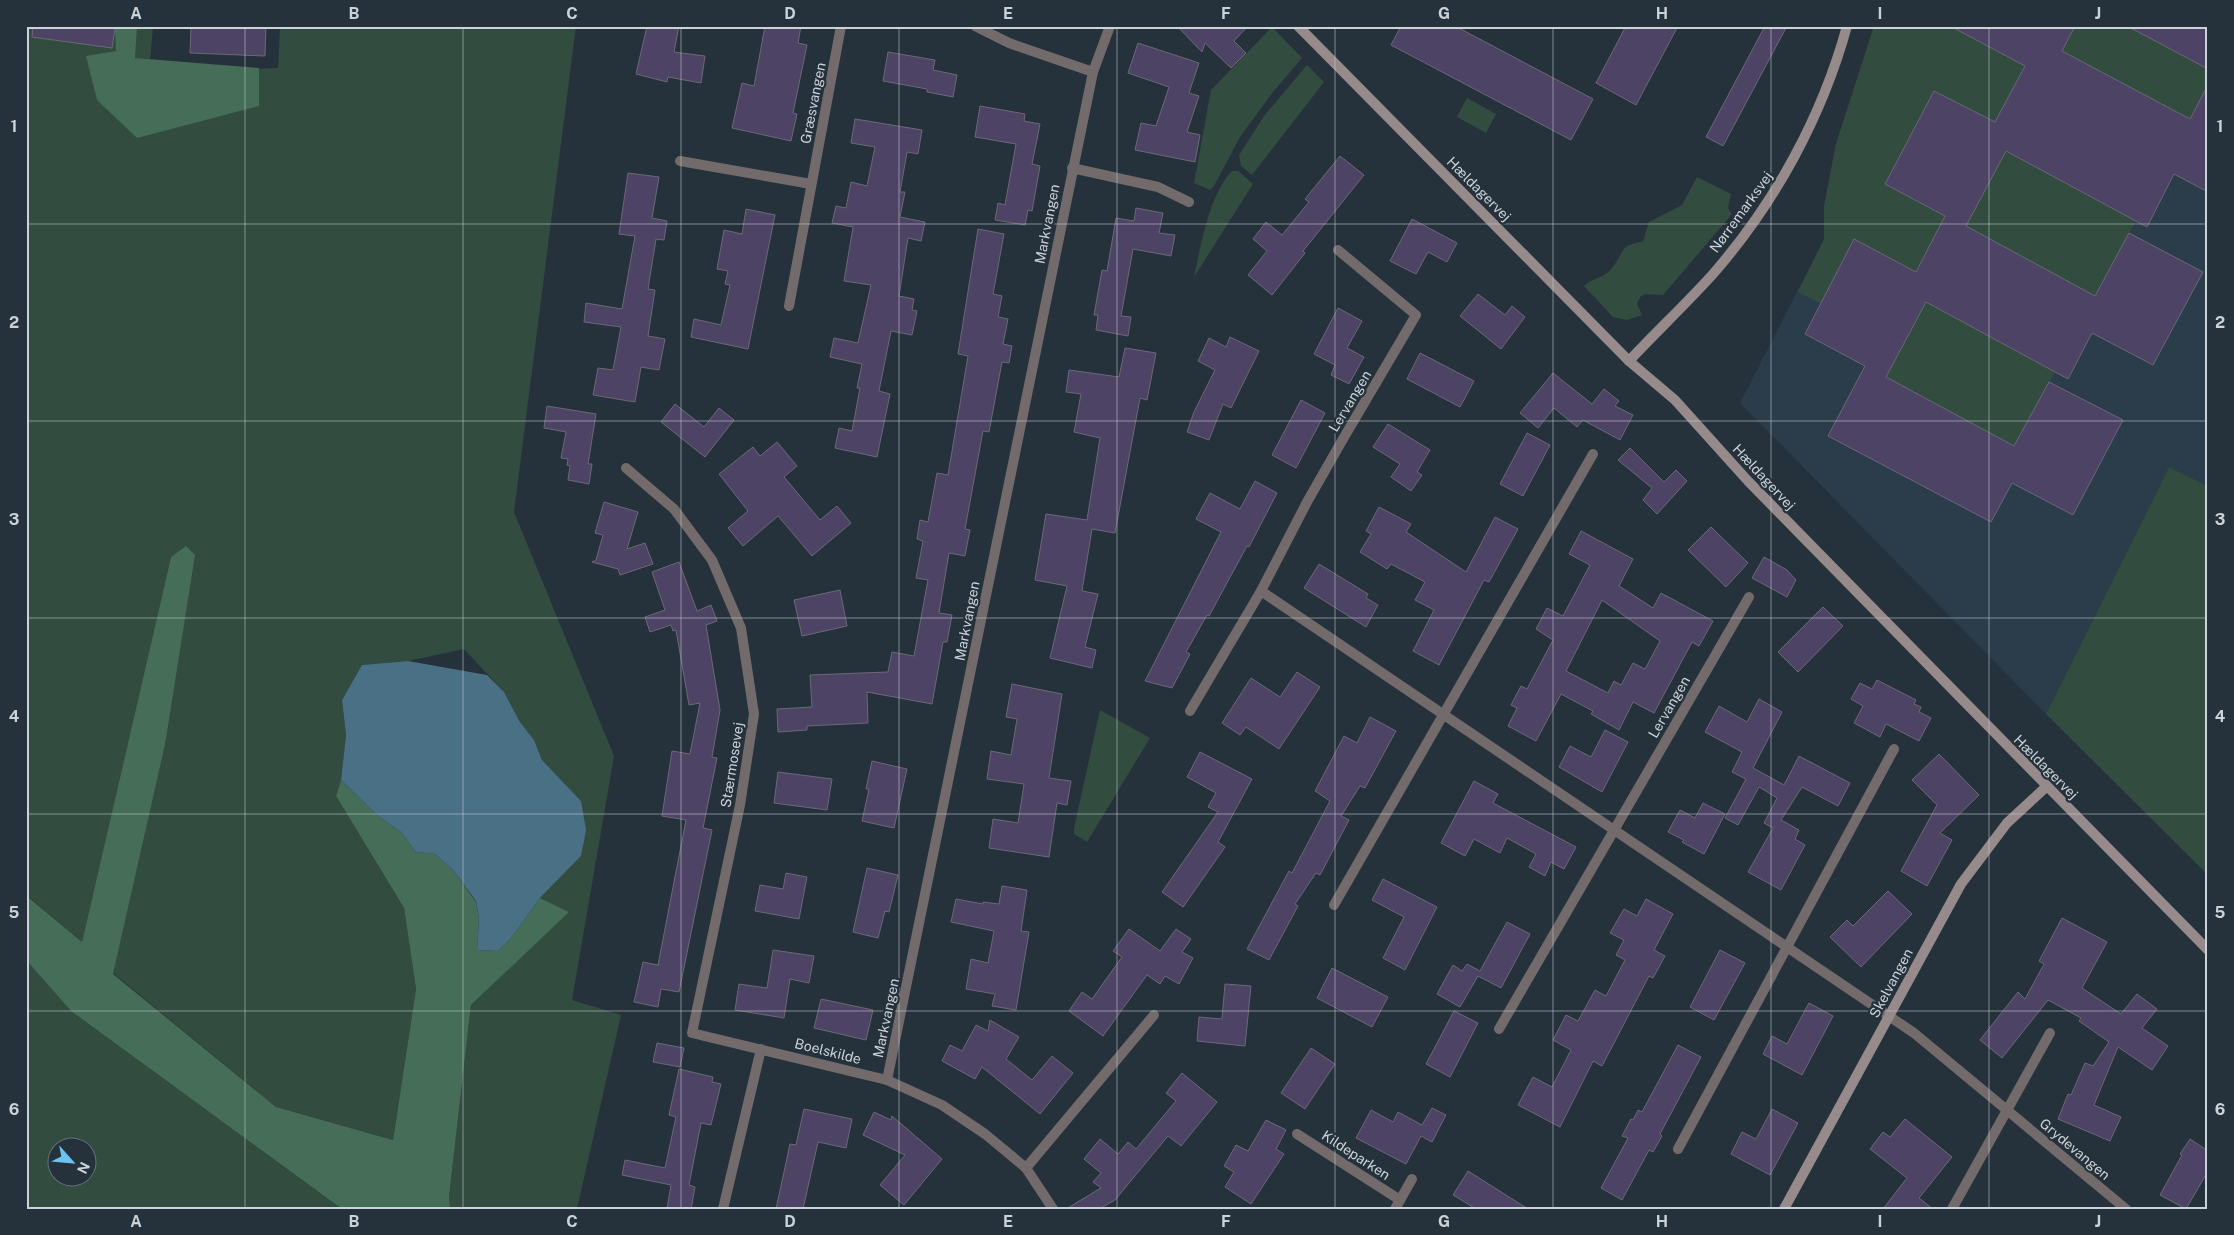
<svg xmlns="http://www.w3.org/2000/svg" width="2234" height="1235" font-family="'Public Sans',sans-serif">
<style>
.built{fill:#2b3d4a}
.green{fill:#324c3f;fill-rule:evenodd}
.forest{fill:#456d58}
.water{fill:#4a7086}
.building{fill:#4d4465;stroke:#6b6876;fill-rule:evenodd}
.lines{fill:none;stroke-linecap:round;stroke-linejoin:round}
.street{stroke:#726a6b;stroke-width:10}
.secondary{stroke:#978a8b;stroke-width:10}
.grid{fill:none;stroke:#cbd2d8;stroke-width:1;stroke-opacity:0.55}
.labels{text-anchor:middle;stroke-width:4.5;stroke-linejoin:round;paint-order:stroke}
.street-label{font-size:14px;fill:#cbd2d8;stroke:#26323b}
.neatline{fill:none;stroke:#cbd2d8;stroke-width:2}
.grid-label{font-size:16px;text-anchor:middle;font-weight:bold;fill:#cbd2d8}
</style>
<rect width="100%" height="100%" fill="#26323b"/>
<path class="built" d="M1874 26H2208V486L2169 467 2046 714 1740 403 1824 239V206L1836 144Z"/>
<g class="green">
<path d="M26 26H153L149 74 278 68 280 26H576L514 512 614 756 572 1000 621 1015 577 1209H450L449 1197 471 1005 568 912 540 898 581 856V801L542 760 534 740 520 722 504 692 464 649 408 661 362 665 342 700 346 735 341 780 336 796 404 908 416 989 393 1140 276 1107 113 973 165 745 187 547 171 557 82 942 29 897 26 903Z"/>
<path d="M1874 26H1950L2025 66 1995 122 1934 91 1885 184 1945 216 1916 272 1854 239 1821 304 1798 292 1824 239V206L1836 144Z"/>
<path d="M2075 26H2127L2208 69V85L2190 119 2062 51Z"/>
<path d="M1272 27 1302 58 1273 92 1240 137 1214 186 1210 190 1194 183 1211 90Z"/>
<path d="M1307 65 1324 82 1252 175 1241 166 1239 155 1264 116Z"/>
<path d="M1467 98 1496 114 1486 133 1457 117Z"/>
<path d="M2006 151 2136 221 2095 296 1966 226Z"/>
<path d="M1232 171H1238L1253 184 1194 277C1201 245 1209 195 1232 171Z"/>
<path d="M1697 177 1731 194 1728 208 1732 214 1663 295 1645 294 1640 297 1637 304 1642 315 1627 320 1613 317 1584 286C1591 278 1601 279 1608 272 1616 266 1622 249 1627 246 1631 244 1638 243 1643 241L1649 222 1682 205Z"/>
<path d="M1926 302 2055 372 2014 446 1886 377Z"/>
<path d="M2169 467 2208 486V875L2046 714Z"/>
<path d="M1100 710 1150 738 1087 842 1074 834V828Z"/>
<path d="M26 960 71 1011 342 1209H26ZM58 1148H88V1178H58Z"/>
</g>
<g class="forest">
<path d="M115 26H137L135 58 259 68V106L137 138 97 100 86 56 116 51Z"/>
<path d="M186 546 195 555 165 745 113 974 276 1107 393 1140 416 989 404 908 336 796 341 780 378 816 401 832 416 852 435 854 453 870 476 902 479 919 477 950 498 951 512 937 540 898 569 912 471 1005 449 1197 450 1209H342L71 1011 26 960V903L28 897 82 942 171 557Z"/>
</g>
<path class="water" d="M408 661 487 675 504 692 520 722 534 740 542 760 581 801 586 830 581 856 540 898 512 937 498 951 477 950 479 919 476 901 453 870 435 854 416 852 401 832 378 816 341 780 346 735 342 700 362 665Z"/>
<g class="building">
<path d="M33 26 115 28 112 48 32 37Z"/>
<path d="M191 26H266L265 56 190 53Z"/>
<path d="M647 26H679L674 52 705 56 701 83 668 77 667 82 636 74Z"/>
<path d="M765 26H801L798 43 807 45 793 113 797 114 791 141 732 128 742 83 754 86Z"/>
<path d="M1177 26H1248L1234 41 1246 53 1231 68 1205 43 1202 52Z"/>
<path d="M1401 26H1455L1593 99 1571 140 1391 45Z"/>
<path d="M1626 26H1678L1636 105 1596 83Z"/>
<path d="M1765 26H1787L1723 146 1706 137Z"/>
<path d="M1950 26H2075L2062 51 2190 119 2208 85V192L2174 174 2147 227 2006 151 1966 226 2095 296 2129 233 2203 272 2153 365 2092 333 2068 379 1926 302 1886 377 2014 446 2049 382 2123 420 2073 515 2012 483 1991 522 1828 436 1865 366 1805 334 1854 239 1916 272 1945 216 1885 184 1934 91 1995 122 2025 66Z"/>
<path d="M2127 26H2208V69Z"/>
<path d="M1138 43 1199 63 1189 93 1199 96 1187 132 1200 135 1195 162 1135 150 1141 123 1156 126 1169 87 1128 73Z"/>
<path d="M888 52 935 60 933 70 957 75 953 97 927 92V89L883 81Z"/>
<path d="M980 106 1025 114 1024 121 1040 124 1032 164 1040 166 1032 211 1028 210 1025 225 995 220 998 203 1005 205 1016 144 975 137Z"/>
<path d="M855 119 922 130 918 154 907 152 900 192H905L900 217 925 222 921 241 908 238 899 296 914 299 912 310 917 311 912 335 891 331 879 391 890 394 877 457 835 448 839 428 852 431 860 388H857L862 364 830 357 834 338 858 343 871 285 844 281 853 227 832 223 836 206 846 208 851 182 867 186 875 147 851 143Z"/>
<path d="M1340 156 1364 175 1303 251 1305 253 1272 295 1248 275 1267 251 1253 239 1266 222 1282 235 1309 202 1305 199Z"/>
<path d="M628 173 659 177 652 218 667 221 664 240 656 239 648 289 655 290 648 336 665 339 659 370 641 367 635 402 593 395 598 368 613 370 621 327 584 322 586 303 622 309 635 236 619 234Z"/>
<path d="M1136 208 1163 213 1159 233 1175 235 1171 256 1133 249 1121 316 1131 317 1128 336 1096 330 1098 315H1094L1102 270 1107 271 1116 218 1134 221Z"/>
<path d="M746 209 775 215 748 349 691 337 694 319 721 325 730 285 725 284 728 271 717 269 724 230 742 234Z"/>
<path d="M1412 219 1457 243 1447 262 1428 252 1416 274 1390 261Z"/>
<path d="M978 229 1004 234 993 294 1002 296 998 317 1008 319 1003 344 1012 346 1009 363 1002 362 989 432 983 431 965 529 970 530 965 556 949 553 939 613 952 615 947 642H943L932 704 867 692 868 723 807 726V730L778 732 777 709 812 707 810 675 888 672 892 652 914 656 928 580 916 578 923 541 917 539 920 520 928 522 937 473 948 475 968 356 958 354Z"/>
<path d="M1478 294 1505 315 1512 306 1525 317 1501 349 1460 316Z"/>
<path d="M1338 308 1362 321 1347 348 1364 357 1349 384 1331 375 1335 365 1314 354Z"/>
<path d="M1230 337 1259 351 1231 408 1223 404 1209 440 1187 432 1194 412 1215 370 1198 361 1209 338 1226 347Z"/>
<path d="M1125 348 1156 353 1147 400 1140 398 1115 533 1092 529 1082 591 1098 594 1085 647 1096 650 1092 668 1050 658 1067 586 1035 580 1046 514 1087 520 1100 438 1074 432 1081 394 1066 392 1069 370 1119 377Z"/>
<path d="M1420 353 1474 381 1460 407 1407 379Z"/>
<path d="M1553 373 1592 404 1604 389 1619 401 1615 406 1633 415 1620 440 1583 420 1577 427 1554 408 1538 428 1520 413Z"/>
<path d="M1301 400 1325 413 1296 468 1272 455Z"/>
<path d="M675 404 704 427 719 408 734 420 705 457 661 422Z"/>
<path d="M547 406 596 414 588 464H592L589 484 568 480 570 466 567 465 568 459 561 458 566 432 544 428Z"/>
<path d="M1388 424 1430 450 1417 472 1422 475 1411 491 1391 477 1400 464 1373 447Z"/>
<path d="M1527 433 1550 445 1523 496 1500 484Z"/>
<path d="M777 442 797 466 784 477 820 520 837 506 851 523 812 556 778 516 743 546 728 528 748 511 719 474 753 447 760 456Z"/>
<path d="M1630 448 1664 482 1676 470 1687 481 1657 514 1643 500 1652 488 1618 460Z"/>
<path d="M1255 481 1277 493 1249 547 1247 546 1209 616 1207 615 1186 652 1190 654 1172 688 1145 681 1221 532 1196 519 1210 493 1240 509Z"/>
<path d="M604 502 638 512 627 549 645 543 653 564 620 575 618 569 592 562 596 560 603 535 595 533Z"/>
<path d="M1379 507 1411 524 1406 532 1466 572 1495 517 1518 529 1489 582 1484 580 1439 665 1413 651 1434 610 1415 600 1425 582 1391 564 1387 569 1360 552 1371 534 1366 531Z"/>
<path d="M1711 527 1748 563 1726 587 1688 550Z"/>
<path d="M1581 531 1633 559 1619 586 1653 608 1661 593 1713 621 1699 646 1692 642 1654 713 1633 702 1619 730 1591 714 1593 711 1561 694 1536 741 1508 726 1517 708 1511 705 1521 686 1527 689 1553 640 1536 629 1547 608 1563 616 1590 565 1569 554ZM1602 600 1660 641 1645 669 1633 663 1621 685 1614 681 1608 693 1566 671Z"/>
<path d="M1764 557 1787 570 1796 580 1787 597 1752 578Z"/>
<path d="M679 562 697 611 711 605 717 621 706 625 720 710 712 757 717 758 703 828 712 830 679 992 661 989 658 1007 634 1002 643 962 658 965 686 820 662 816 672 751 690 754 700 703 689 705 676 630 673 631 671 625 650 632 645 617 665 610 652 572Z"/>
<path d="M1319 564 1368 594 1366 598 1378 605 1366 627 1304 588Z"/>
<path d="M840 590 847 626 802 636 794 600Z"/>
<path d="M1823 607 1843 626 1798 672 1778 652Z"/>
<path d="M1297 672 1320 687 1279 749 1246 727 1240 735 1222 723 1251 678 1280 697Z"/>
<path d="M1877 680 1916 700 1914 704 1921 707 1919 712 1931 718 1919 741 1886 724 1880 737 1854 723 1863 706 1851 699 1860 683 1872 689Z"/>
<path d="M1012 684 1062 694 1049 778 1071 781 1067 805 1057 803 1049 857 989 848 993 819 1018 823 1024 784 987 779 991 751 1011 755 1017 719 1006 717Z"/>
<path d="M1759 699 1782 712 1753 768 1784 785 1799 756 1850 783 1838 806 1802 787 1781 820 1799 830 1795 839 1805 845 1781 890 1748 872 1773 828 1764 823 1777 798 1759 787 1738 825 1725 818 1746 779 1732 772 1742 752 1705 732 1719 706 1747 722Z"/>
<path d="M1370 717 1396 731 1365 788 1360 786 1341 816 1349 820 1320 875 1316 873 1295 904 1298 906 1269 960 1247 949 1289 871 1292 873 1330 801 1315 791 1344 736 1357 743Z"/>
<path d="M1605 730 1628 742 1602 792 1559 767 1570 746 1591 757Z"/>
<path d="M1200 752 1252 779 1218 842 1225 847 1183 907 1162 892 1218 812 1208 807 1216 793 1187 777Z"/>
<path d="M1939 754 1979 795 1940 833 1952 840 1927 886 1901 871 1937 805 1912 780Z"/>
<path d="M872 761 907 769 894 828 862 821 869 789H866Z"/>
<path d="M778 772 832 779 827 810 774 803Z"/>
<path d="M1474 781 1498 794 1493 803 1576 847 1564 869 1551 862 1545 876 1529 867 1536 854 1507 838 1500 853 1474 839 1465 856 1441 843Z"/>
<path d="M1703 803 1725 814 1704 854 1682 842 1684 840 1668 832 1680 810 1695 818Z"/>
<path d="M867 868 898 875 889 912 885 911 878 938 853 932Z"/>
<path d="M786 873 807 877 799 919 755 911 760 885 783 889Z"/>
<path d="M1383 879 1437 907 1405 970 1383 958 1404 917 1372 900Z"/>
<path d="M1002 886 1027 890 1021 931 1029 932 1016 1010 992 1006 995 994 966 989 971 959 988 963 994 931 951 922 956 899 983 904V902L999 904Z"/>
<path d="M1888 891 1912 914 1861 967 1830 937 1847 920 1853 926Z"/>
<path d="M1646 899 1673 914 1654 950 1665 956 1653 978 1649 976 1602 1066 1593 1061 1560 1127 1518 1105 1533 1077 1552 1087 1571 1050 1553 1040 1566 1015 1578 1021 1595 990 1606 996 1625 960 1616 955 1624 940 1610 933 1624 909 1637 916Z"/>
<path d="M2062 918 2107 942 2082 988 2121 1014 2137 994 2157 1009 2142 1028 2168 1046 2152 1070 2118 1047 2094 1105 2121 1117 2110 1141 2058 1119 2068 1094 2071 1095 2085 1063 2093 1066 2109 1042 2079 1021 2081 1018 2048 1000 2002 1058 1980 1040 2018 992 2025 999 2044 964 2039 961Z"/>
<path d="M1507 922 1530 934 1501 988 1478 976 1460 1007 1437 994 1453 965 1462 971 1467 964 1480 971Z"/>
<path d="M1129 929 1160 951 1176 929 1191 939 1182 952 1193 958 1179 984 1165 976 1160 984 1147 975 1103 1036 1069 1011 1082 992 1092 999 1122 957 1113 951Z"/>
<path d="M773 950 814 956 809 983 790 979 784 1018 735 1010 739 984 767 988Z"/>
<path d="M1720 950 1745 963 1714 1020 1690 1007Z"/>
<path d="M1332 968 1388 997 1372 1027 1317 998Z"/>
<path d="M1225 984 1251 986 1245 1046 1197 1041 1199 1017 1222 1019Z"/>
<path d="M821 999 873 1010 866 1040 814 1028Z"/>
<path d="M1809 1003 1833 1016 1802 1075 1763 1054 1772 1036 1787 1044Z"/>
<path d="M1454 1011 1478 1023 1450 1077 1426 1064Z"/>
<path d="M990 1020 1019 1037 1006 1059 1032 1080 1052 1056 1073 1073 1040 1114 982 1067 975 1079 942 1061 950 1045 962 1051 976 1025 988 1031Z"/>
<path d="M657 1043 684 1048 680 1067 653 1062Z"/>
<path d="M1678 1045 1701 1057 1660 1134 1662 1136 1653 1152 1649 1150 1622 1200 1601 1188 1628 1138 1622 1136 1631 1119 1633 1120 1638 1110 1642 1112Z"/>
<path d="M1311 1048 1335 1064 1305 1109 1281 1093Z"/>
<path d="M679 1069 713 1077 712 1082 721 1084 711 1125 701 1123 689 1185 695 1187 691 1209H667L671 1185 622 1175 625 1160 665 1168 676 1117 669 1115Z"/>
<path d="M1182 1073 1217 1102 1181 1146 1168 1136 1115 1200 1099 1209H1066L1101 1188 1093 1182 1101 1173 1084 1159 1100 1139 1118 1154 1128 1142 1136 1149 1176 1101 1166 1093Z"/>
<path d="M1432 1108 1446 1115 1432 1142 1421 1136 1406 1164 1356 1138 1371 1110 1393 1122 1398 1112 1422 1125Z"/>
<path d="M804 1109 852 1119 846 1148 818 1142 803 1209H776L790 1144 796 1145Z"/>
<path d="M1772 1109 1798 1123 1770 1175 1731 1154 1742 1132 1756 1139Z"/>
<path d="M874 1112 891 1120 892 1116 942 1159 904 1205 880 1185 905 1155 863 1135Z"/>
<path d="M1905 1119 1952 1157 1919 1198 1933 1209H1883L1907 1178 1870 1149 1883 1132 1890 1137Z"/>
<path d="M1266 1120 1286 1130 1276 1149 1284 1154 1251 1204 1225 1187 1234 1172 1224 1166 1236 1145 1248 1151Z"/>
<path d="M2190 1139 2208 1151V1171L2186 1209 2160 1195 2182 1155 2180 1154Z"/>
<path d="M1468 1171 1528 1209H1476L1453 1195Z"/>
</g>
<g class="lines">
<g class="street">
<path d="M975 26 1009 43 1093 72"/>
<path d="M680 161 811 184"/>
<path d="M1072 168 1158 187 1189 202"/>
<path d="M789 306 841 26"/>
<path d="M626 468 674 509 712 560 741 628 754 714 740 805 692 1033 887 1080 942 1105 985 1134 1026 1168 1053 1209"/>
<path d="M1261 591 1914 1033 2126 1209"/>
<path d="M1190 711 1261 591 1307 502 1343 439 1416 315 1338 250"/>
<path d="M1334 905 1593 454"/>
<path d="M1499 1029 1749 597"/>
<path d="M887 1080 1093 72 1110 26"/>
<path d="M1297 1134 1400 1200"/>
<path d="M1678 1149 1894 749"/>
<path d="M1026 1168 1154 1015"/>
<path d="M723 1209 761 1049"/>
<path d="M1395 1209 1412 1179"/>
<path d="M1952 1209 2050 1033"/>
</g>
<g class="secondary">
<path d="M1298 26 1629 361 1675 400 1748 481 2208 950"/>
<path d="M1629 361C1656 332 1686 304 1713 274 1775 203 1822 117 1847 26"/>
<path d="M1784 1209 1961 884 2007 823 2046 787"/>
</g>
</g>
<path class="grid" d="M245 26V1209M463 26V1209M681 26V1209M899 26V1209M1117 26V1209M1335 26V1209M1553 26V1209M1771 26V1209M1989 26V1209M26 224H2208M26 421H2208M26 618H2208M26 814H2208M26 1011H2208"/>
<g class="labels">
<g class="street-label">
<text transform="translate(813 103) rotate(-79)" y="5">Græsvangen</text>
<text transform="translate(1479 189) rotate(45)" y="5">Hældagervej</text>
<text transform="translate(1741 212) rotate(-54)" y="5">Nørremarksvej</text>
<text transform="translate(1047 224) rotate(-79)" y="5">Markvangen</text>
<text transform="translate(1350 401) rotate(-59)" y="5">Lervangen</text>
<text transform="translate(1764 477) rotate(47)" y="5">Hældagervej</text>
<text transform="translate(967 621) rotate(-79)" y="5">Markvangen</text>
<text transform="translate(1669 707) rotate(-60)" y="5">Lervangen</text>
<text transform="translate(732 765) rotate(-81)" y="5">Stærmosevej</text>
<text transform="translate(2046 767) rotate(45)" y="5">Hældagervej</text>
<text transform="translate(1891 983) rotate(-62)" y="5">Skelvangen</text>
<text transform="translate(886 1018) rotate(-78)" y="5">Markvangen</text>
<text transform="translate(828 1051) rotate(14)" y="5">Boelskilde</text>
<text transform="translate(2075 1149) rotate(40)" y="5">Grydevangen</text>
<text transform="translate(1356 1155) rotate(33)" y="5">Kildeparken</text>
</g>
</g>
<rect width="2234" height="1235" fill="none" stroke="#26323b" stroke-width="55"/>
<g transform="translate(72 1162) rotate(117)"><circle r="24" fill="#26323b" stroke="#68727a"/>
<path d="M0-4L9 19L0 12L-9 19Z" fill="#6bc3f2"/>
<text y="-8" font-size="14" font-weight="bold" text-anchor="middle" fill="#cbd2d8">N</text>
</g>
<rect x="28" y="28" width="2178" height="1180" class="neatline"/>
<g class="grid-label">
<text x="136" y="19">A</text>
<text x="354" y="19">B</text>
<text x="572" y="19">C</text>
<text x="790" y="19">D</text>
<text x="1008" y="19">E</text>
<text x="1226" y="19">F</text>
<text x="1444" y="19">G</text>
<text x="1662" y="19">H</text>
<text x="1880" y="19">I</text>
<text x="2098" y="19">J</text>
<text x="14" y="132">1</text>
<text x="2220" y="132">1</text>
<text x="14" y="328">2</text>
<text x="2220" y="328">2</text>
<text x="14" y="525">3</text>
<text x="2220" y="525">3</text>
<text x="14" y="722">4</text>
<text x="2220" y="722">4</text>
<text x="14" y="918">5</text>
<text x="2220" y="918">5</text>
<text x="14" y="1115">6</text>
<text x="2220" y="1115">6</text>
<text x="136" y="1227">A</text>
<text x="354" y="1227">B</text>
<text x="572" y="1227">C</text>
<text x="790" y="1227">D</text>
<text x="1008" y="1227">E</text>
<text x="1226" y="1227">F</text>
<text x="1444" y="1227">G</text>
<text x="1662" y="1227">H</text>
<text x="1880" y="1227">I</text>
<text x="2098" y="1227">J</text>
</g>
</svg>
